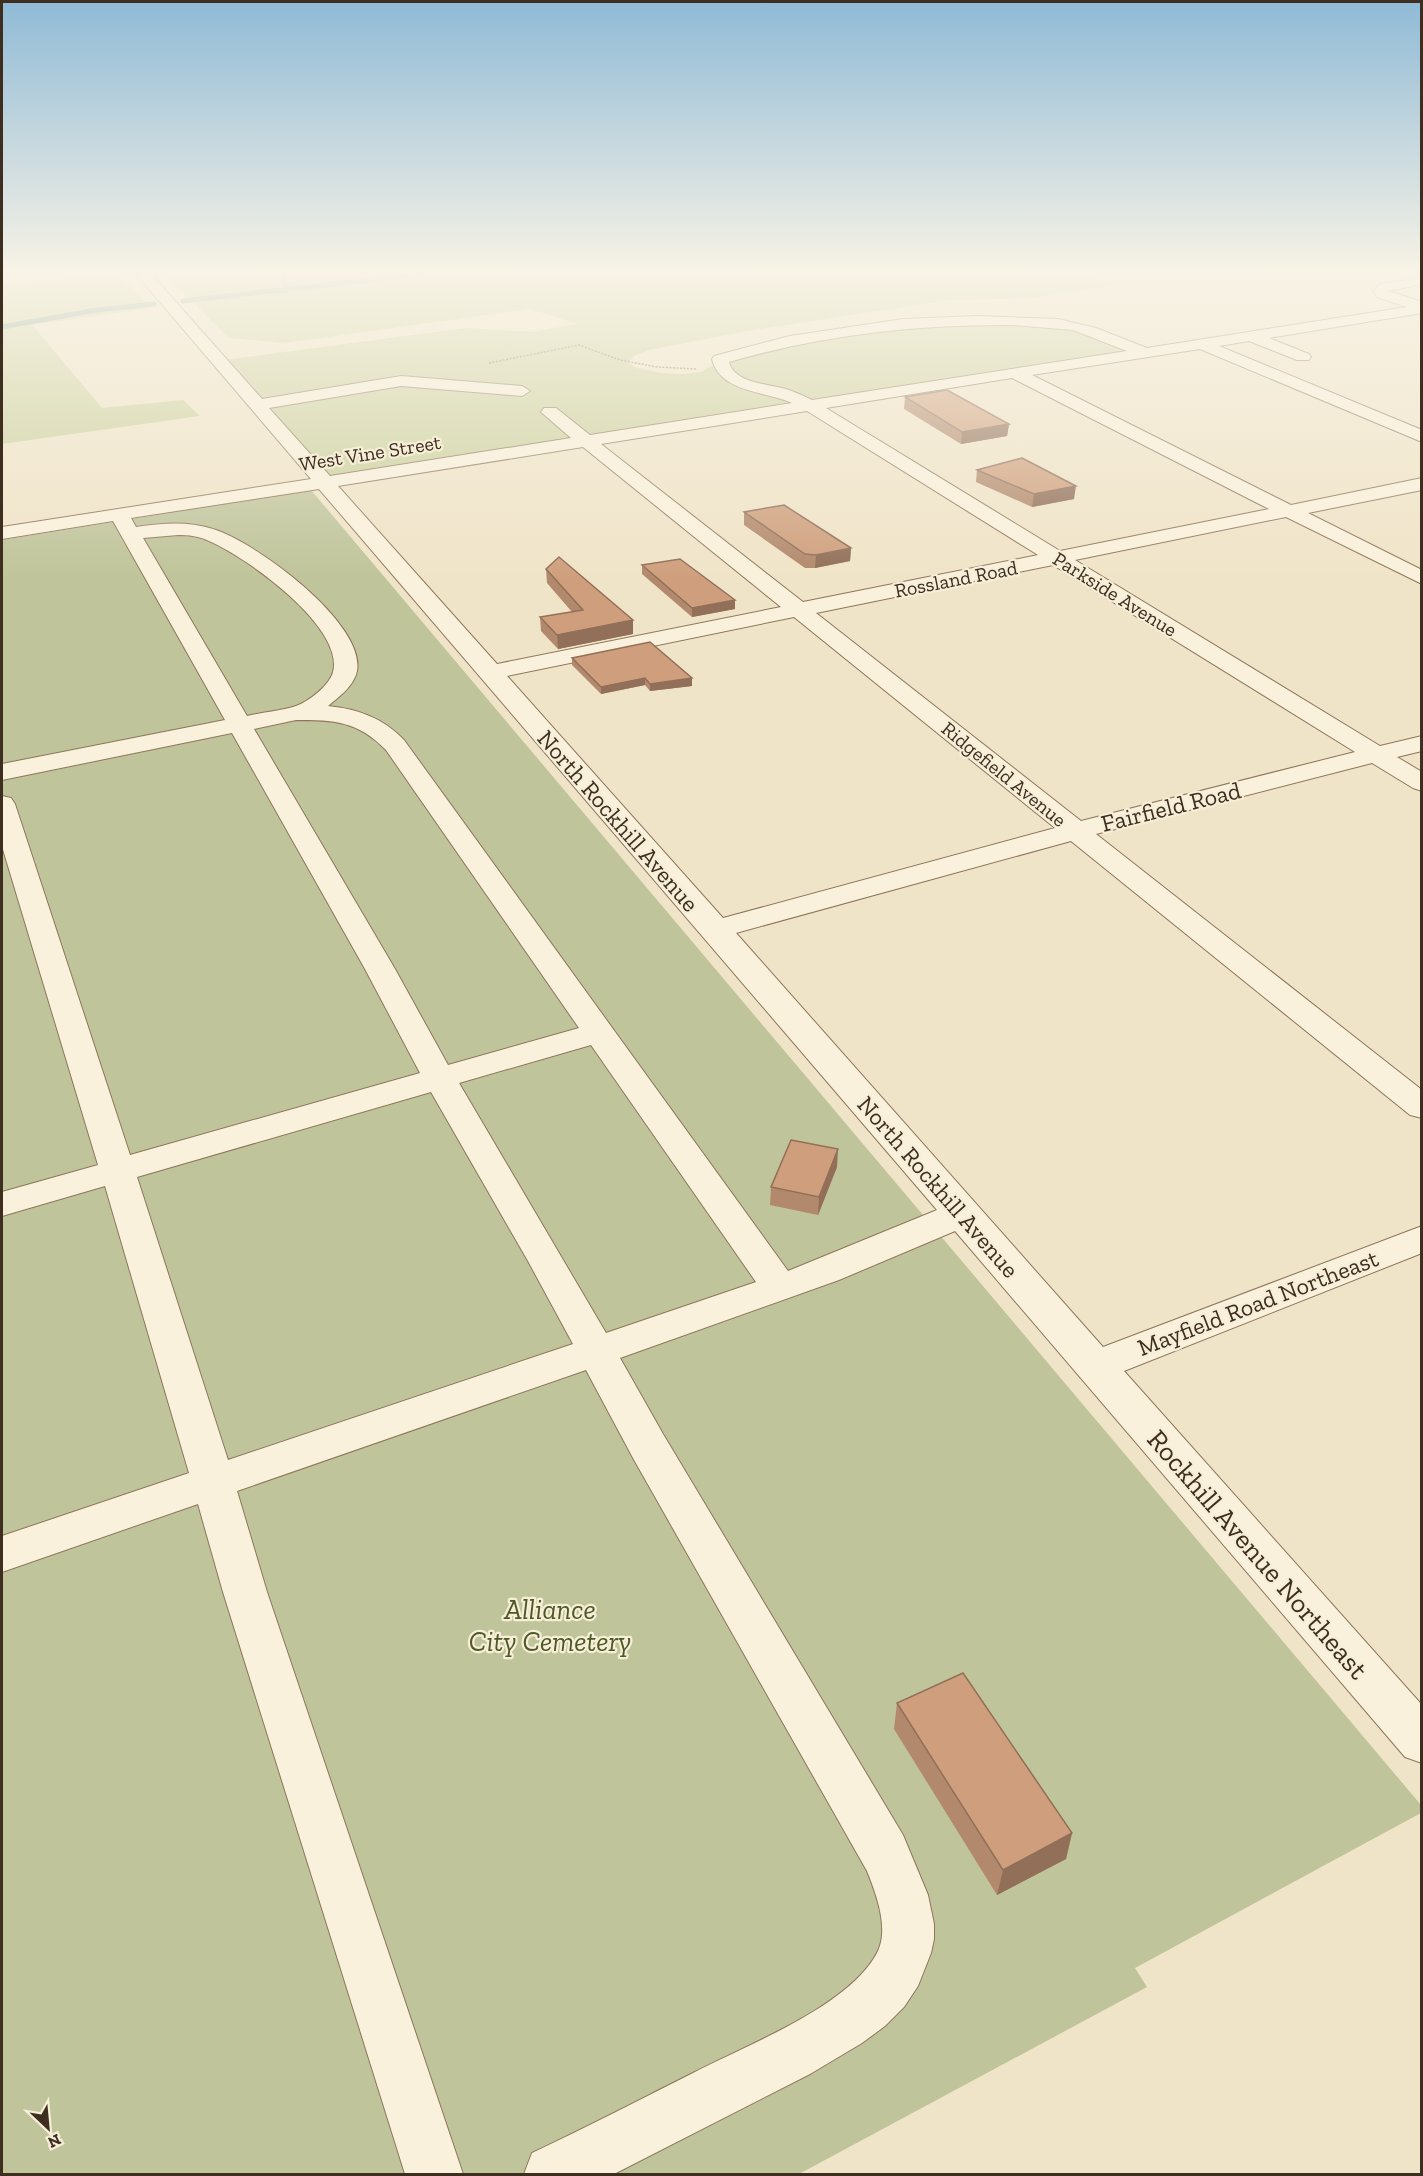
<svg xmlns="http://www.w3.org/2000/svg" width="1423" height="2176" font-family="'Zilla Slab',serif">
<style>
.green{fill:#c9cf9b}
.cemetery{fill:#bfc49a}
.lines{fill:none;stroke-linecap:round;stroke-linejoin:round}
.stream{stroke:#6f938a;stroke-width:5}
.minor-casing{stroke:#8d765c;stroke-width:2}
.path{stroke:#8d765c;stroke-width:1.5;stroke-dasharray:2 1.5;stroke-linecap:butt}
.minor{fill:#faf1dc;fill-rule:evenodd}
.wall{fill:#b2896c}
.shaded-wall{fill:#916f58}
.building{fill:#cf9f7d;stroke:#916f58;stroke-width:1.5}
.labels{text-anchor:middle;stroke-width:4.5;stroke-linejoin:round;paint-order:stroke}
.far-street-label{font-size:20px;fill:#3d2e20;stroke:#f7eed8}
.street-label{font-size:24px;fill:#3d2e20;stroke:#f7eed8}
.near-street-label{font-size:28px;fill:#3d2e20;stroke:#f7eed8}
.near-park-label{font-size:28px;font-style:italic;fill:#4d5a26;stroke:#f7eed8}
</style>
<rect width="100%" height="100%" fill="#f0e4c8"/>
<g class="green">
<path d="M95 274H117L152 308 32 325 102 408 183 400 200 416 2 444V286Z"/>
<path d="M164 274H1090L1116 285 1034 298 950 300 747 331 649 350 634 356 628 363 637 368 662 373 683 374 701 372 722 360 831 336 965 321 1071 328 1129 351 325 477 224 360 466 328 531 332 578 324 530 309 284 343 229 338Z"/>
</g>
<path class="cemetery" d="M311 490 1421 1805V1813L1135 1968 1147 1987 799 2174H2V540Z"/>
<g class="lines">
<g class="stream">
<path d="M283 274 285 291"/>
<path d="M183 301 422 274"/>
<path d="M2 327 96 310 154 304"/>
</g>
<defs>
<path id="minor" d="M136 274H151L262 399 401 376 522 386 530 391 522 396 401 386 269 408 330 476 571 438 541 412 544 408H556L590 435 792 403C766 391 720 393 712 359L714 356 790 336 903 319 977 316 1058 319 1096 328 1147 348 1407 307 1377 297 1374 291 1380 284 1422 278V284L1389 291 1422 302V313L1269 338 1309 354 1311 357 1309 360H1297L1249 341 1219 346 1422 430V442L1200 349 1032 375 1291 505 1422 478V490L1308 513 1422 570V584L1286 517 1075 560 1380 746 1422 736V751L1397 757 1422 772V791L1413 788 1372 763 1096 834 1422 1090V1118L1410 1115 1071 841 736 933 1103 1347 1422 1226V1253L1124 1371 1422 1705V1763L1405 1757 955 1231 839 1280 620 1358 663 1434 903 1835 928 1895 934 1924V1939L931 1953 918 1986 904 2007 885 2026 862 2043 810 2074 614 2174H524L532 2153C587 2127 641 2099 695 2072 747 2045 852 2005 878 1951 889 1928 876 1893 867 1871L633 1458 586 1370 237 1491 267 1592 463 2174H405L223 1592 198 1504 2 1572V1536L189 1473 105 1186 2 1216V1192L98 1165 2 846V796L11 798 15 804 130 1155 420 1073 365 969 232 733 2 780V764L225 720 113 521 2 539V527L311 479ZM1013 325 1073 330 1127 351 812 400C804 396 795 392 786 389 768 384 734 383 729 362 822 335 916 324 1013 325ZM1012 378 1269 509 1060 551 826 408ZM807 411 1038 555 803 602 601 444ZM583 447 781 607 497 664 338 486ZM319 489 937 1210 788 1271 404 740C383 718 358 709 328 706 338 698 354 686 357 671 366 623 254 541 213 529 188 521 163 523 136 527L131 518ZM178 535C189 535 199 536 209 541 245 556 345 627 333 672 330 685 308 702 296 706 281 711 263 712 247 716L143 538ZM1053 565 1355 752 1081 821 816 613ZM794 617 1055 828 723 918 507 676ZM296 720C334 720 358 721 386 750L579 1028 448 1065 395 969 254 729ZM591 1045 756 1282 606 1333 459 1083ZM431 1092 528 1261 573 1344 228 1460 137 1177Z"/>
</defs>
<use href="#minor" class="minor-casing"/>
<path class="path" d="M489 363 579 345 620 360 657 367 697 369"/>
<use href="#minor" class="minor"/>
</g>
<g class="wall">
<path d="M905 397 1009 424 1007 436 961 444 904 409Z"/>
<path d="M977 470 1074 499 1032 507 976 482Z"/>
<path d="M744 512 851 548 850 561 815 568H805L744 525Z"/>
<path d="M642 565 735 600V609L692 617 642 574Z"/>
<path d="M546 569 633 620V634L558 649 541 631 540 617 572 612 547 583Z"/>
<path d="M572 658 692 686 650 691 645 685 601 694 572 665Z"/>
<path d="M837 1167 818 1215 770 1205 771 1187Z"/>
<path d="M897 1703 1072 1833 1066 1859 997 1895 894 1729Z"/>
</g>
<g class="shaded-wall">
<path d="M1009 424 1007 436 961 444 962 432Z"/>
<path d="M1076 486 1074 499 1032 507 1034 494Z"/>
<path d="M851 548 850 561 815 568 816 555Z"/>
<path d="M735 600V609L692 617V608Z"/>
<path d="M633 620V634L558 649 557 635Z"/>
<path d="M645 678V685L601 694V687Z"/>
<path d="M692 678V686L650 691V684Z"/>
<path d="M838 1149 837 1167 818 1215 819 1197Z"/>
<path d="M1072 1833 1066 1859 997 1895 1003 1870Z"/>
</g>
<g class="building">
<path d="M947 390 1009 424 962 432 905 397Z"/>
<path d="M1022 458 1076 486 1034 494 977 470Z"/>
<path d="M784 505 851 548 816 555 805 554 744 512Z"/>
<path d="M559 557 633 620 557 635 540 617 583 610 546 569Z"/>
<path d="M680 559 735 600 692 608 642 565Z"/>
<path d="M650 642 692 678 650 684 645 678 601 687 572 658Z"/>
<path d="M791 1140 838 1149 819 1197 771 1187Z"/>
<path d="M963 1673 1072 1833 1003 1870 897 1703Z"/>
</g>
<linearGradient id="sky" x2="0" y2="1"><stop stop-color="#8fbad6"/><stop offset="0.47" stop-color="#f8f3e6"/><stop offset="1" stop-color="#f8f3e6" stop-opacity="0"/></linearGradient>
<rect width="1423" height="579" fill="url(#sky)"/>
<g class="labels">
<g class="far-street-label">
<text transform="translate(370 453) rotate(-9)" y="7">West Vine Street</text>
<text transform="translate(956 579) rotate(-11)" y="7">Rossland Road</text>
<text transform="translate(1115 594) rotate(32)" y="7">Parkside Avenue</text>
<text transform="translate(1004 774) rotate(39)" y="7">Ridgefield Avenue</text>
</g>
<g class="street-label">
<text transform="translate(1171 807) rotate(-14)" y="8">Fairfield Road</text>
<text transform="translate(618 821) rotate(49)" y="8">North Rockhill Avenue</text>
<text transform="translate(938 1187) rotate(49)" y="8">North Rockhill Avenue</text>
<text transform="translate(1258 1303) rotate(-21)" y="8">Mayfield Road Northeast</text>
</g>
<g class="near-street-label">
<text transform="translate(1258 1554) rotate(49)" y="10">Rockhill Avenue Northeast</text>
</g>
<g class="near-park-label">
<text x="550" y="1619">Alliance<tspan x="550" dy="32">City Cemetery</tspan></text>
</g>
</g>
<rect width="1423" height="2176" fill="none" stroke="#3d2e20" stroke-width="6"/>
<g transform="translate(48 2128) rotate(154)" stroke="#f7eed8" stroke-width="4.5" paint-order="stroke">
<path d="M0-4.5L10 22L0 15L-10 22Z" fill="#3d2e20"/>
<text y="-9" font-size="16" font-weight="bold" text-anchor="middle" fill="#3d2e20">N</text>
</g>
</svg>
